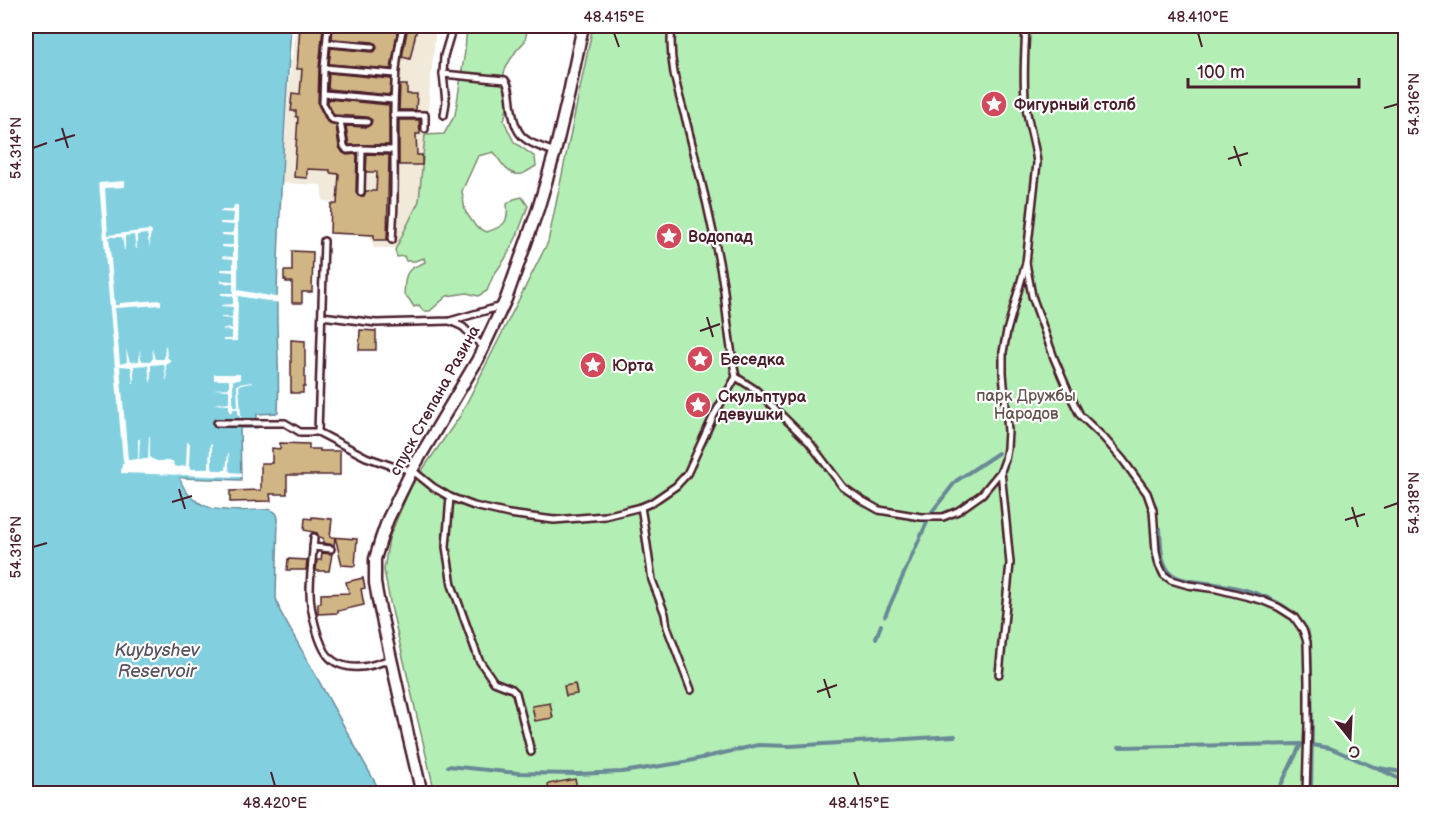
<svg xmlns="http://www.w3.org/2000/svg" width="1431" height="819" font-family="'Balsamiq Sans',sans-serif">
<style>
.built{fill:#f1e9da}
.green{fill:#b3efb4;stroke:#7e8770;stroke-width:1.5}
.water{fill:#81cfdf;stroke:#6b8997;stroke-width:1.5}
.pier{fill:#fff}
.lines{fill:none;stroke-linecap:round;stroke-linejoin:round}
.stream{stroke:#6b8997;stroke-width:4}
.building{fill:#d0b585;stroke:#4a1f2b;stroke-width:1.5}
.lane-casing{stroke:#4a1f2b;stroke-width:10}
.street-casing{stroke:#4a1f2b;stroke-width:15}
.lane{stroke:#fff;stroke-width:5}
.street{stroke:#fff;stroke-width:10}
.ticks{fill:none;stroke:#4a1f2b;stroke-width:2}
.labels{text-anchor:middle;stroke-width:4.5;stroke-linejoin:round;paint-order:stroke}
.poi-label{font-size:16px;font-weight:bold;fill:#4a1f2b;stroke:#fff;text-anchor:start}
.park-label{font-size:16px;fill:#64534d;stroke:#fff}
.street-label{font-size:16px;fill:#4a1f2b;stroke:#fff}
.water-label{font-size:18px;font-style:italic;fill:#5a5461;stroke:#fff}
.neatline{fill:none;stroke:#4a1f2b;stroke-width:2}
.ticks-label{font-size:15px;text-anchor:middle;fill:#4a1f2b}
</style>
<rect width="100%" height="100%" fill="#fff"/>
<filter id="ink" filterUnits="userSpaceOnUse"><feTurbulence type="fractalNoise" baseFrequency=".0167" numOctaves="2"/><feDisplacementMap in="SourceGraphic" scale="12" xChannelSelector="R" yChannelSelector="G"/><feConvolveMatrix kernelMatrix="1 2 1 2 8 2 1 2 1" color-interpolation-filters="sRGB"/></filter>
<g filter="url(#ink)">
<path class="built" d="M296 26H436L419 201 397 248H374L370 236H368V205L323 201 321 185 282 183 289 85Z"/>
<g class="green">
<path d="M467 26H528L525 41 516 51 507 65 504 73 508 103 504 121 514 142 535 157 536 166C532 168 526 173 522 174 508 177 500 161 494 152L478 156 462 191 465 211 476 227 487 232C504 226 509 223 507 204L514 199 522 197 528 206 517 236 505 259 493 276 487 291 478 296 467 293 447 296 430 311H423L419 305 414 307 409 299 404 294C405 286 404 274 411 269 415 266 420 265 425 262L424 258 415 261H406L404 256 397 257 395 250 419 201 425 135 444 134 455 115 465 51Z"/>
<path d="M593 26H1405V793H435L390 602 384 570 389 538 411 486 460 416 548 242Z"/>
</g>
<path class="water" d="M26 26H291C285 115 279 205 277 295 276 334 280 374 278 413L257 414V428H240L241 480 180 478C190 510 222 512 250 510 257 510 267 507 273 511 277 513 277 514 278 518L276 598 280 611 381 793H26Z"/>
<g class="pier">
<path d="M125 181V187L105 188 108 235 150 230 152 232 150 237V248L147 234 137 235V249H136L134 235 125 236V250H124L122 237H109L115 305H120V303L161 300V305L115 308 120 364 127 362 126 349 130 362 139 361 140 348 141 359 143 361H151L153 358 152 347 155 359H164L165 346 166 345 167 357 171 361 167 364 166 366 167 380H166L164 364 151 365V382H150L148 365 134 366V383H133L131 367 120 366 128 460 138 459V439H140L139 459H148L149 436H150V458L157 461H173L174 466 177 467 185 466 186 465 187 442 190 443 189 465 191 469H207L209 467 210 444H212V467L213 470H226L228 453H229V468L230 472 241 473V477L121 473 122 463H124V462L123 461 99 183Z"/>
<path d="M234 205H238V290L280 298V303L238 296 237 341H223V339H232V331L223 330V328L232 329V319L221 318V317H232L233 307 221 306V305L233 304V296L221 295V293H233V284L221 283V280L233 281V272L221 271V269H233V259L222 258V256L233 257V248L221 247V245H233V236L222 235V233H233L234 225 220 224V222H233L234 213 220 212V210H233Z"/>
<path d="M214 374H240V380H233V407H238L237 385 238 384 252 382V383L241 385 239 386 242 428H240V415H238V409H233V412H229V405L213 404 229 402V390L213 389 229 388V380H214Z"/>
<path d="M180 478 185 479 184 480 188 488 194 496 212 505 236 508 269 506 267 509 235 510 212 508 193 498 186 490Z"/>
</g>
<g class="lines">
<g class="stream">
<path d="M931 513 956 481 998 453"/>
<path d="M1160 529C1161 542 1160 559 1168 570 1176 582 1203 582 1216 584 1247 588 1295 602 1308 633"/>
<path d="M885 616 928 520"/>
<path d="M876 638 881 625"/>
<path d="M1310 641 1312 724 1311 794"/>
<path d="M1312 745 1330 748 1374 767 1406 773"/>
<path d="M1119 747 1301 744 1280 787"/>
<path d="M448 766 518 773 578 774 622 772 680 763 758 745 790 746 955 736"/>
<path d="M1379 769 1406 782"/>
</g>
</g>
<g class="building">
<path d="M300 26 323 27 319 68 318 104 327 122 336 125 339 147 343 153 347 155 357 154 356 192 358 196H364L366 191H376L377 172H366L367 154 389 155 387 240H374V235L330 233 331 204H337L339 174 330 173V170L307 169V178L294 177 298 117H296V111H291L292 104H291L292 93 300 94 302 69H297Z"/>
<path d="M333 26H363L384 29V27L398 28 391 69 329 64 331 48 372 52 375 51 377 48 376 44 373 42 332 39Z"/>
<path d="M408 26 417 28 410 59 402 57Z"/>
<path d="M329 73 391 79 390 95 328 89Z"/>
<path d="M400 85H407V94H417L416 110H399Z"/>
<path d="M328 99 389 105V145H349L346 126 367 127 371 124 372 120 367 117 334 115 328 103Z"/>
<path d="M399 120H419L420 134H416L417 155H422V165H399Z"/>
<path d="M292 251 313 252 312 292H302V303H292V282H286V280H284V271H292Z"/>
<path d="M360 330 376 331V350H359Z"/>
<path d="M291 340 305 341V387H303V393H291Z"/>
<path d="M280 443 309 444V449H320V451H340V475H287V494H270L271 501 230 502V491L261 490V463H272V448L280 449Z"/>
<path d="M312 517 332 519 330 537 357 539 355 566 342 565 335 537 334 545 323 543V538L319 537 317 533 304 530 305 518 312 519Z"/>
<path d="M322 553 332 554 329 571H316L317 560H321Z"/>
<path d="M288 559 307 560 306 570H287Z"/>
<path d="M363 578 365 588 361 589 364 605 338 611V613L318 614V603H321V594L349 593 346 582Z"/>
<path d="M575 684 577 694 566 696 564 686Z"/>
<path d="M550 703 553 718 535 721 532 706Z"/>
<path d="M575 779 577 787 549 793 548 784Z"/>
</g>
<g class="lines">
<defs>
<g id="lane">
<path d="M328 26 324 68 323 104 331 119 340 121 344 146 347 150 362 149 361 192"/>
<path d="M672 26C668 59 677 89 686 120 693 148 700 177 707 205 713 233 720 262 724 291 727 320 730 349 736 377L756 390 809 442 843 487 863 501 879 510 921 517H943L958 511 982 494 1001 471 1005 460 1007 448 1008 431 1003 373V352L1007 331 1026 263"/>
<path d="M1026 26C1025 49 1023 74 1025 97 1026 120 1035 141 1037 163L1026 263 1032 296 1054 358 1068 391 1080 415 1104 438 1123 460 1147 493 1153 510 1156 552 1159 565 1164 575 1171 580 1188 585 1217 589 1261 600 1278 607 1294 617 1303 630 1307 642 1308 682V725L1306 794"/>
<path d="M327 43 372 47"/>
<path d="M324 68 395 74"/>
<path d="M443 74 444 56 453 26"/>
<path d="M324 94 393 100"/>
<path d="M393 115H425V129"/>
<path d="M444 115 446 102 443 74 505 80C510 86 510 95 511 103 515 138 523 141 555 152"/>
<path d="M340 121 367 122"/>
<path d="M362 149 393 150"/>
<path d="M392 240C393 225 394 209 394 193 395 137 390 81 403 26"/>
<path d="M324 241 318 432 366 457 398 468 412 470 433 487 450 497 474 506 509 514 554 520 605 516 641 507 651 503 676 486 687 474 714 415 736 377"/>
<path d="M322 316 376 323 450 321 502 306"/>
<path d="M450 321 463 327 483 347"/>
<path d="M217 423H285L300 432H318"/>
<path d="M450 497 446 547 452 585 479 660 494 682 512 689 516 693 531 752"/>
<path d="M641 507 645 531 652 580 665 614 667 627 691 690"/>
<path d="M314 537C313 555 310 574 310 592 310 608 318 646 330 658 337 665 349 668 360 667 370 667 381 662 391 659"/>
<path d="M313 547 331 549"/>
<path d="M999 674 1010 563 1001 471"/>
</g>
<path id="street" d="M422 794 409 739 379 605 375 583V559L381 539 388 519 412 470 478 359 506 299 538 209 555 152 569 93 583 26"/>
</defs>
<use href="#lane" class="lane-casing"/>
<use href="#street" class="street-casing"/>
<use href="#lane" class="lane"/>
<use href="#street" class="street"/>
</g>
</g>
<path class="ticks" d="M614 33 619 47M1198 33 1202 47M1384 108 1398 104M62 128 68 148M55 141 75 135M1234 146 1241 166M33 148 47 143M1228 159 1248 153M707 317 713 337M700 331 720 324M179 489 185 509M172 502 192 496M1352 507 1358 527M1384 508 1398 503M1345 520 1365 514M33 547 47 543M824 679 830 698M817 692 837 685M271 772 275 786M854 772 859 786"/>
<defs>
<symbol id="sight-disc" viewBox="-11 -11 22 22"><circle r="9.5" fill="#d1495b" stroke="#fff"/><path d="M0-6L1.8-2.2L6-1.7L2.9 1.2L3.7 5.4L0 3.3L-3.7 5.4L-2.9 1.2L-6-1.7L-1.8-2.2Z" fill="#fff"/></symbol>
</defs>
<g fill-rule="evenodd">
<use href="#sight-disc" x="979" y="89" width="30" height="30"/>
<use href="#sight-disc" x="654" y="221" width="30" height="30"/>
<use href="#sight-disc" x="685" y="344" width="30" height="30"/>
<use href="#sight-disc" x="578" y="350" width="30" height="30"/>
<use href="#sight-disc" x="683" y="390" width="30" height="30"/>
</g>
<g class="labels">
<g class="poi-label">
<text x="1014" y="110">Фигурный столб</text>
<text x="688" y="242">Водопад</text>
<text x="720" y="365">Беседка</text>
<text x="612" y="371">Юрта</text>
<text x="718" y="402">Скульптура<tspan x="718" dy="18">девушки</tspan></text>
</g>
<g class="park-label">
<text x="1026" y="401">парк Дружбы<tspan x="1026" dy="18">Народов</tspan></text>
</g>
<g class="street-label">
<text transform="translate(434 400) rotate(-61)" y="6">спуск Степана Разина</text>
</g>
<g class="water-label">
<text x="157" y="656">Kuybyshev<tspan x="157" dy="21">Reservoir</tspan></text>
</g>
</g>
<rect width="1431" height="819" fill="none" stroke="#fff" stroke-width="66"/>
<g transform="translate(1350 738) rotate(162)" stroke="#ffffff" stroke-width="4.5" paint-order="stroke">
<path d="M0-4.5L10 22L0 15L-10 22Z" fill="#4a1f2b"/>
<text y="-9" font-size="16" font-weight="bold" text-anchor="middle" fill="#4a1f2b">С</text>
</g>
<path d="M1188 78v9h171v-9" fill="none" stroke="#4a1f2b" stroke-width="3"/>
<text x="1197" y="78" font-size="18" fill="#4a1f2b" stroke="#ffffff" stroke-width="4.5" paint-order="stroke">100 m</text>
<rect x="33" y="33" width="1365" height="753" class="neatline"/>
<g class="ticks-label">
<text x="614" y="22">48.415°E</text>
<text x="1198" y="22">48.410°E</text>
<text transform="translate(1414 104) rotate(-90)" y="5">54.316°N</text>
<text transform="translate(16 148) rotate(-90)" y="5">54.314°N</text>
<text transform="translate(1414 503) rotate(-90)" y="5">54.318°N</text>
<text transform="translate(16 547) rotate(-90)" y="5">54.316°N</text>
<text x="275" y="808">48.420°E</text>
<text x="859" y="808">48.415°E</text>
</g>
</svg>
